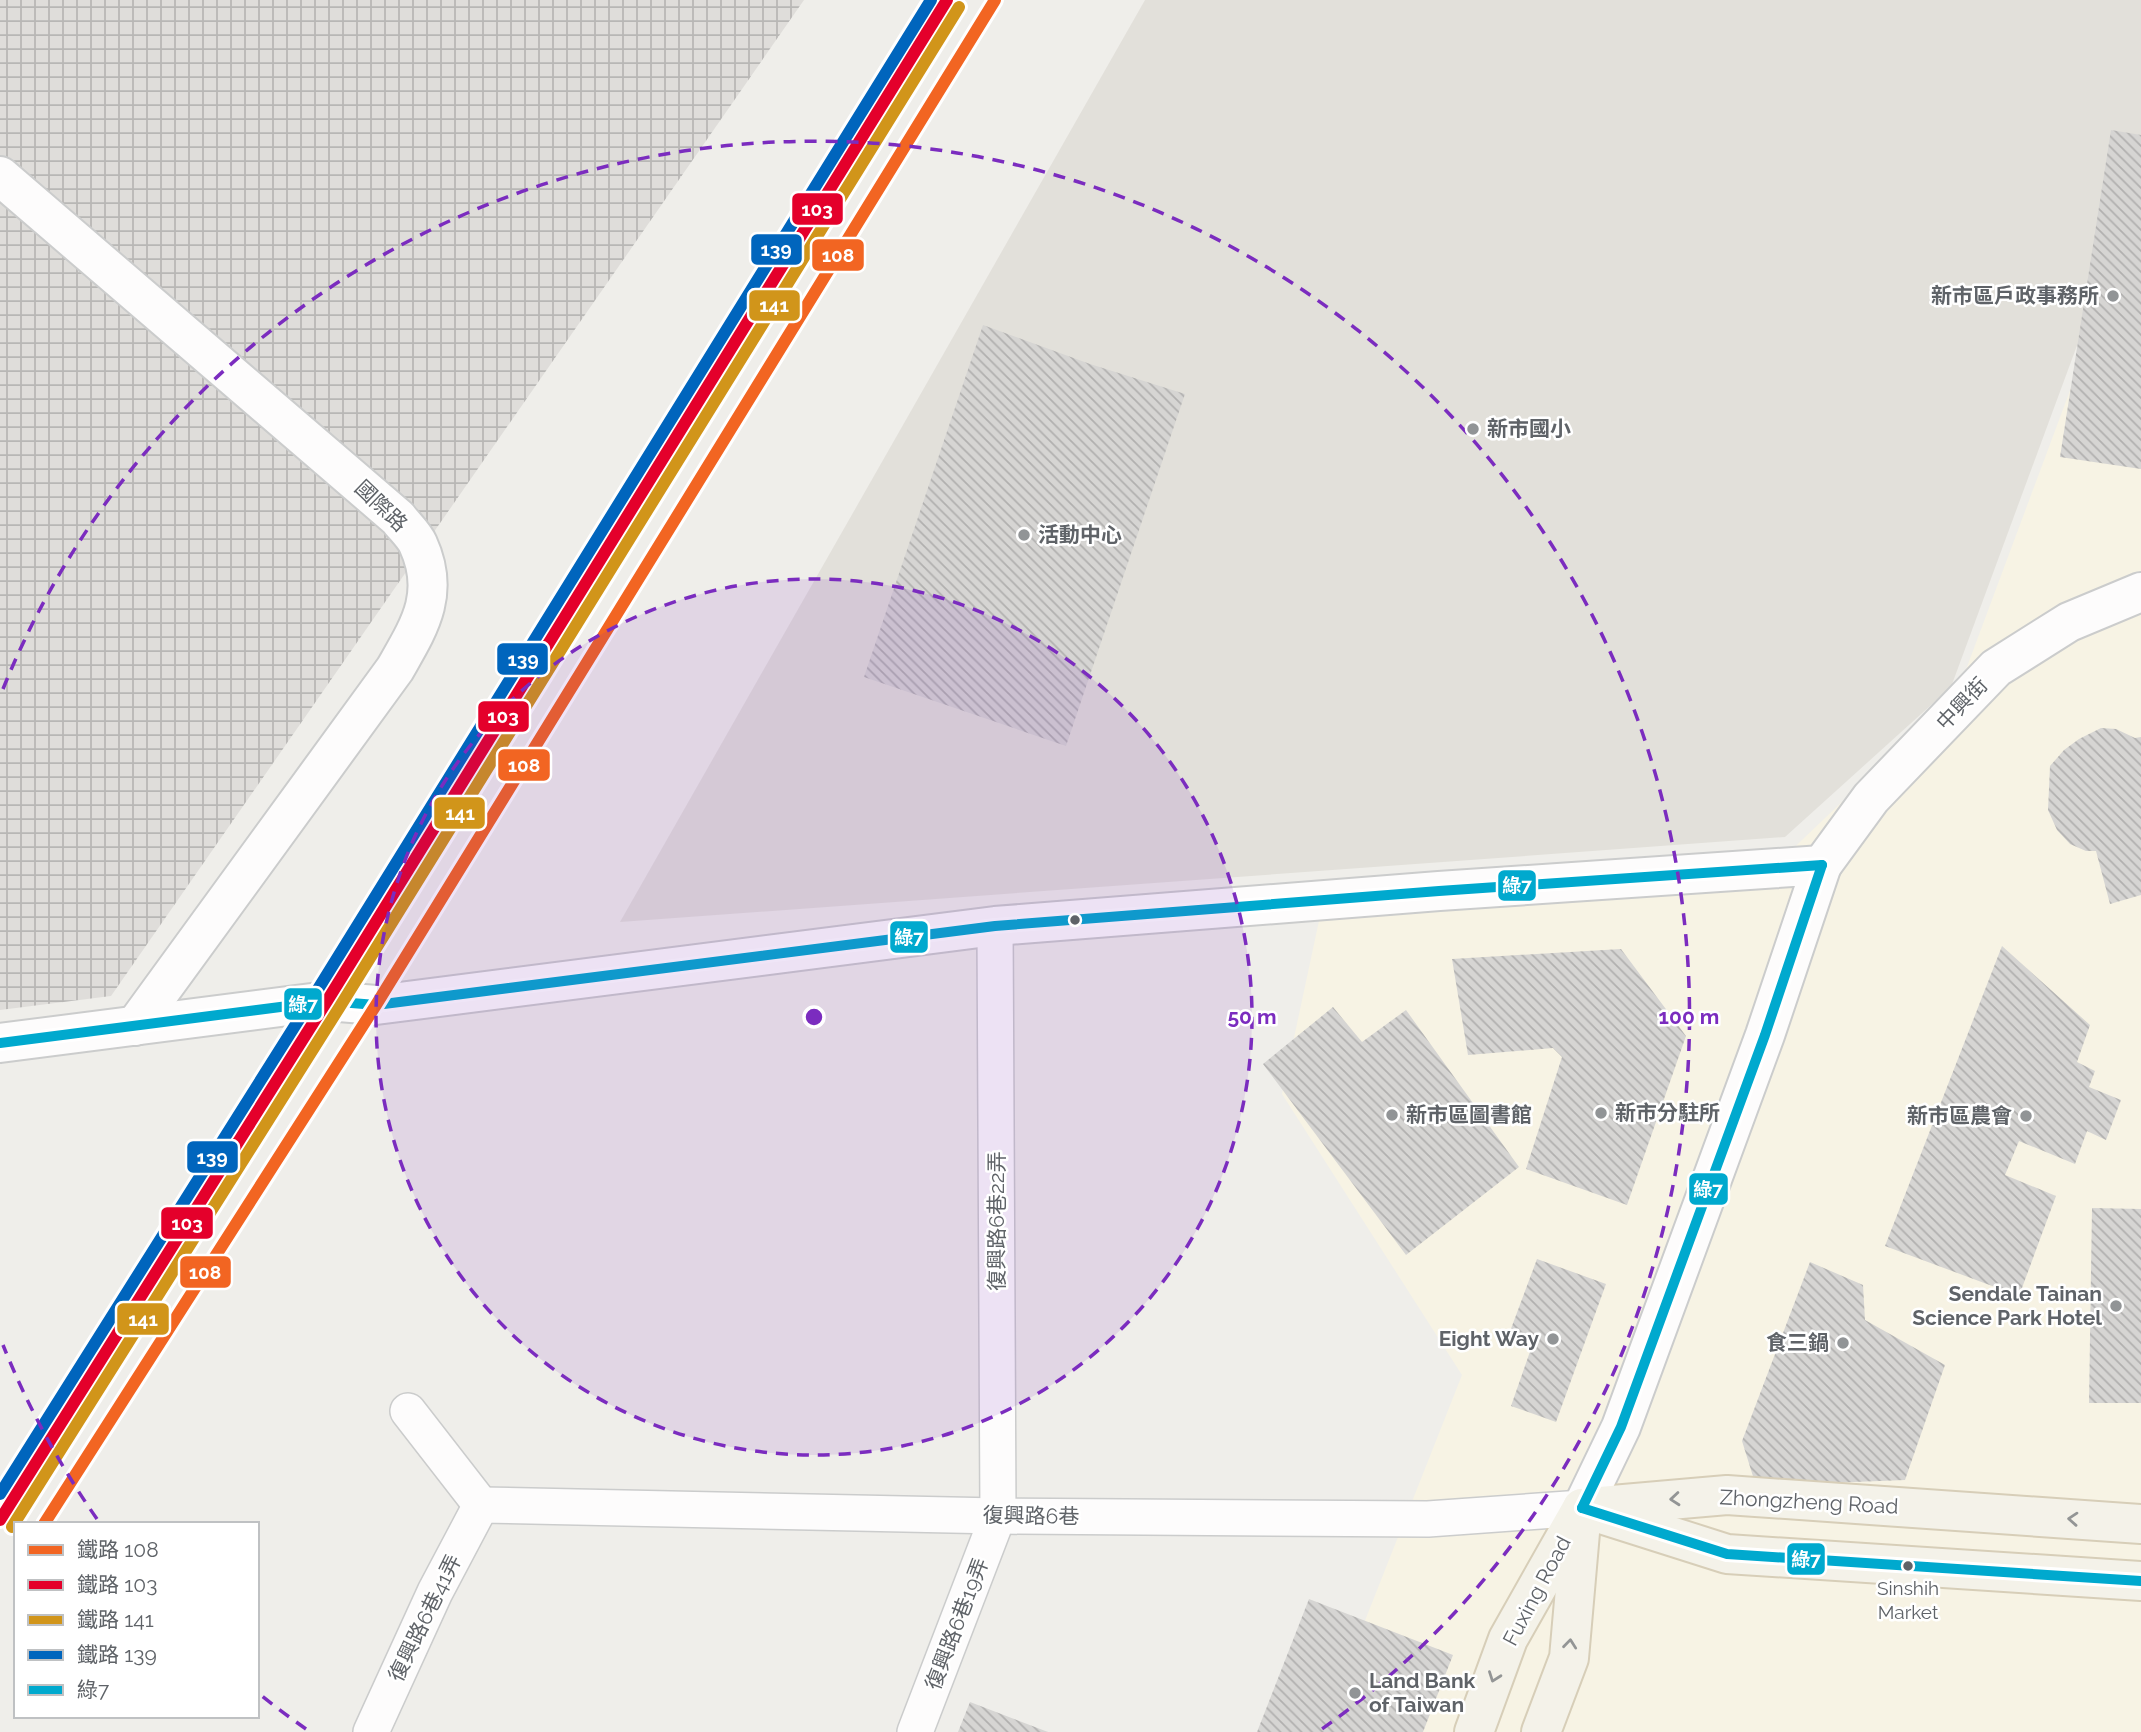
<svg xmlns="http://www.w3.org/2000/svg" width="2141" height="1732" font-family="Raleway,'Noto Sans TC',sans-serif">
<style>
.commercial{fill:#f7f3e4}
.industrial{fill:url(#industrial-grid)}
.education{fill:#e2e0da}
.building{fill:url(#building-back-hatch)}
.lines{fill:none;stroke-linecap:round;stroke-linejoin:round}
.service-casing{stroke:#cbcccc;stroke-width:38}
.minor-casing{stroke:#cbcccc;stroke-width:42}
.tertiary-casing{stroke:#cbcccc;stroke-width:42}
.primary-casing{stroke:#d7ceb8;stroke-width:42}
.service{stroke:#fdfcfc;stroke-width:35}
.minor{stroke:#fdfcfc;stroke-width:38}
.tertiary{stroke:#fdfcfc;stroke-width:38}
.primary{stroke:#f4f2e9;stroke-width:38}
.bus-1-casing{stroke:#fff;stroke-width:16}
.bus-1{stroke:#00a9ce;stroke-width:10}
.rail-1-casing{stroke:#fff;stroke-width:18}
.rail-2-casing{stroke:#fff;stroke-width:18}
.rail-3-casing{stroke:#fff;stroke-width:18}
.rail-4-casing{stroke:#fff;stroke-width:18}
.rail-1{stroke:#f26522;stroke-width:12}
.rail-2{stroke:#e4002b;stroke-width:12}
.rail-3{stroke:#d1951a;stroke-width:12}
.rail-4{stroke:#0065bd;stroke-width:12}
.oneway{stroke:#939595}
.ring{fill:none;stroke:#7b2cbf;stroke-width:3.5;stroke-dasharray:12 9}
.poi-dot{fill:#919496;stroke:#fff;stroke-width:2.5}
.bus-dot{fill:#5f6368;stroke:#fff;stroke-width:2.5}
.labels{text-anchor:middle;stroke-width:5;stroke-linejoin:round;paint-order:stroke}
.bus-label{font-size:19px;fill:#5f6368;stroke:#fff}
.poi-label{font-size:21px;font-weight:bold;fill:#5f6368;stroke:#fff;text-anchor:end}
.street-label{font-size:21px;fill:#5f6368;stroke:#fff}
.centre{fill:#7b2cbf;stroke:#fff;stroke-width:3.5}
.ring-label{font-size:21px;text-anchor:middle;font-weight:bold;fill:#7b2cbf;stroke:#fff;stroke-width:5;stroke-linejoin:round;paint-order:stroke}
.line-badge{stroke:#fff;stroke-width:2.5}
.badge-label{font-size:19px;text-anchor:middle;font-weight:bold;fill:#fff}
</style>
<defs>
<pattern id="industrial-grid" width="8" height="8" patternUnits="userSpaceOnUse" patternTransform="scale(1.75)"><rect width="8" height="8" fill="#dfddda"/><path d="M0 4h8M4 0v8" fill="none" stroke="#b8b7b5"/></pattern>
<pattern id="building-back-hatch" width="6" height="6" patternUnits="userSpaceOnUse" patternTransform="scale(1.75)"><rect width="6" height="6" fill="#d6d5d3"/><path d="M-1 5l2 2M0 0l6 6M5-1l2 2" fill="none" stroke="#b1b0af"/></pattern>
</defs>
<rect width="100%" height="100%" fill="#efeeea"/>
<path class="commercial" d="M2141 200V1732H1321L1462 1375 1282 1094 1326 888 1779 862 1958 691Z"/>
<path class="industrial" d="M0 0H804L111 996 0 1010Z"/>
<path class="education" d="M1145 0H2141V172L1951 687 1785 837 620 922Z"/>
<g class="building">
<path d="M2111 130 2141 135V469L2060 457Z"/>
<path d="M983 325 1090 364 1185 394 1066 746 864 677Z"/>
<path d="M2101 728 2116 729 2135 738 2141 737V895L2110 904 2096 851H2086L2070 844 2057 830 2048 810 2050 766 2064 750 2079 739Z"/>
<path d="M2002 946 2090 1025 2077 1062 2095 1071 2089 1087 2121 1100 2106 1140 2087 1131 2075 1164 2019 1141 2005 1175 2056 1196 2019 1296 1885 1246Z"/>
<path d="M1621 949 1686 1036 1627 1205 1526 1169 1562 1057 1553 1048 1468 1055 1452 959Z"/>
<path d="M1333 1007 1362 1042 1406 1010 1519 1167 1406 1255 1263 1064Z"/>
<path d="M2092 1208 2141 1209V1403H2089Z"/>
<path d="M1537 1259 1606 1284 1556 1422 1511 1406 1533 1343 1509 1334Z"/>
<path d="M1810 1262 1863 1285 1865 1320 1945 1365 1905 1480 1756 1486 1742 1441Z"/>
<path d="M1309 1599 1453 1655 1423 1732H1257Z"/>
<path d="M970 1702 1048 1732H958Z"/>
</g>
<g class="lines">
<defs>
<g id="service">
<path d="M408 1411 481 1505"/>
<path d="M481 1505 998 1516 1428 1519 1582 1508"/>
<path d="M371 1732 435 1592 481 1505"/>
<path d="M915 1732 998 1516 995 926"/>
</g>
<g id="minor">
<path d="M0 176 398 518C404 526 414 535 418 544 441 594 419 627 395 669L135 1026"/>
<path d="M1822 865 1871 798 1996 668 2069 622 2141 592"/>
</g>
<path id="tertiary" d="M0 1043 327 1001 376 1005 995 926 1439 891 1822 865 1765 1035 1621 1427 1582 1508"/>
<g id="primary">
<path d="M1601 1506 1727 1495 2141 1524"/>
<path d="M1582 1508 1727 1554 2141 1581"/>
<path d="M1474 1732 1508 1639 1582 1508"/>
<path d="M1541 1732 1569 1658 1581 1521"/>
</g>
</defs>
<use href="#service" class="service-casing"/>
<use href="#minor" class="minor-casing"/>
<use href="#tertiary" class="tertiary-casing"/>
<use href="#primary" class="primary-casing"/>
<use href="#service" class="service"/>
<use href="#minor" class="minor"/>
<use href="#tertiary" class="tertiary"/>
<use href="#primary" class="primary"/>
<defs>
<g id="bus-1">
<path d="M0 1043 327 1001 376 1005 995 926 1439 891 1822 865"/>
<path d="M1582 1508 1621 1427 1765 1035 1822 865"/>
<path d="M1582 1508 1727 1554 2141 1581"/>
</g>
</defs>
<use href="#bus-1" class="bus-1-casing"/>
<use href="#bus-1" class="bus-1"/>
<defs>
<path id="rail-1" d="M44 1524 376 1005 995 0"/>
<path id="rail-2" d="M0 1520 327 1001 947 0"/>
<path id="rail-3" d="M12 1527 339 1008 959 7"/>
<path id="rail-4" d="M0 1494 315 994 931 0"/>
</defs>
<use href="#rail-1" class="rail-1-casing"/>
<use href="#rail-2" class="rail-2-casing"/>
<use href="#rail-3" class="rail-3-casing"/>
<use href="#rail-4" class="rail-4-casing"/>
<use href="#rail-1" class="rail-1"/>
<use href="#rail-2" class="rail-2"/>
<use href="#rail-3" class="rail-3"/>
<use href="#rail-4" class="rail-4"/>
</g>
<defs><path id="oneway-chevron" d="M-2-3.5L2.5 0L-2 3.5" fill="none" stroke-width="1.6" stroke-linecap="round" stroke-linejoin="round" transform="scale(1.75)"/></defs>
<g class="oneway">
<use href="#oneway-chevron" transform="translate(1675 1499) rotate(175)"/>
<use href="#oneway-chevron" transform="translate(2073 1519) rotate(-176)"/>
<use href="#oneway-chevron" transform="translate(1570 1644) rotate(-84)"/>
<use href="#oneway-chevron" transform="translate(1494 1677) rotate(110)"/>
</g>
<circle cx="814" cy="1017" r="438" fill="#7b2cbf" fill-opacity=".12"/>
<g class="ring">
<circle cx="814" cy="1017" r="438"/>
<path d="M306 1729A875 875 0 0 1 257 1692M97 1519A875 875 0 0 1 3 1345M3 689A875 875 0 1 1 1322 1729"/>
</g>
<g class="poi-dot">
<circle cx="2113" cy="296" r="7"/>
<circle cx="1473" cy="429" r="7"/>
<circle cx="1024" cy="535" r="7"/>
<circle cx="1601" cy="1113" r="7"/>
<circle cx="1392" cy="1115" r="7"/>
<circle cx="2026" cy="1116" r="7"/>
<circle cx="2116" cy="1306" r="7"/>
<circle cx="1553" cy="1339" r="7"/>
<circle cx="1843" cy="1343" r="7"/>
<circle cx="1355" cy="1693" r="7"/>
</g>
<g class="bus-dot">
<circle cx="1075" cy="920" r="6"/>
<circle cx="1908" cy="1566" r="6"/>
</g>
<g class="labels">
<g class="bus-label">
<text x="1908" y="1595">Sinshih<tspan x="1908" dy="24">Market</tspan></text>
</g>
<g class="poi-label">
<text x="2099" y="303">新市區戶政事務所</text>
<text x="1487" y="436" text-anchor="start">新市國小</text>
<text x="1038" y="542" text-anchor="start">活動中心</text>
<text x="1615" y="1120" text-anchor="start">新市分駐所</text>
<text x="1406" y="1122" text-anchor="start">新市區圖書館</text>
<text x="2012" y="1123">新市區農會</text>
<text x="2102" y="1301">Sendale Tainan<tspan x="2102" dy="24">Science Park Hotel</tspan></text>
<text x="1539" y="1346">Eight Way</text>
<text x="1829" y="1350">食三鍋</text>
<text x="1369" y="1688" text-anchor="start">Land Bank<tspan x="1369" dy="24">of Taiwan</tspan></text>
</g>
<g class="street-label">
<text transform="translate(381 506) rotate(44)" y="7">國際路</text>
<text transform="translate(1962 704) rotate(-46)" y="7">中興街</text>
<text transform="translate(997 1221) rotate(-90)" y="7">復興路6巷22弄</text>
<text transform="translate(1809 1502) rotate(3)" y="7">Zhongzheng Road</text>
<text transform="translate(1031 1516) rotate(1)" y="7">復興路6巷</text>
<text transform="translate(1537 1591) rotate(-62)" y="7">Fuxing Road</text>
<text transform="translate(425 1618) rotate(-64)" y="7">復興路6巷41弄</text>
<text transform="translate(957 1624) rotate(-69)" y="7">復興路6巷19弄</text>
</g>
</g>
<circle cx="814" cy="1017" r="10" class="centre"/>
<g class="ring-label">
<text x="1252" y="1024">50 m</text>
<text x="1689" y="1024">100 m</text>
</g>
<g class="line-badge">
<rect x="791" y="192" width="53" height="34" rx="7" fill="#e4002b"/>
<rect x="750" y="233" width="53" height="33" rx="7" fill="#0065bd"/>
<rect x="811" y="238" width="54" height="34" rx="7" fill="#f26522"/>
<rect x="748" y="289" width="53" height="33" rx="7" fill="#d1951a"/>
<rect x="496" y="642" width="53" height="34" rx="7" fill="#0065bd"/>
<rect x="477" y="700" width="53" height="33" rx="7" fill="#e4002b"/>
<rect x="497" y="748" width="54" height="34" rx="7" fill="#f26522"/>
<rect x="433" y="796" width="53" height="34" rx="7" fill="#d1951a"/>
<rect x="1497" y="869" width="40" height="33" rx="7" fill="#00a9ce"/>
<rect x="889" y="920" width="40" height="34" rx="7" fill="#00a9ce"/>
<rect x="283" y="987" width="40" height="34" rx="7" fill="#00a9ce"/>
<rect x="186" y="1140" width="53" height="34" rx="7" fill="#0065bd"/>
<rect x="1688" y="1172" width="41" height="34" rx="7" fill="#00a9ce"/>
<rect x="160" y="1206" width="54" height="34" rx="7" fill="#e4002b"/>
<rect x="179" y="1255" width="53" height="34" rx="7" fill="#f26522"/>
<rect x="116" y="1302" width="54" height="34" rx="7" fill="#d1951a"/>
<rect x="1786" y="1542" width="40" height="34" rx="7" fill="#00a9ce"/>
</g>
<g class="badge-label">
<text x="817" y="216">103</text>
<text x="776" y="256">139</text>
<text x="838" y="262">108</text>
<text x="774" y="312">141</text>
<text x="523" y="666">139</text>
<text x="503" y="723">103</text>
<text x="524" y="772">108</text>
<text x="460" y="820">141</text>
<text x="1517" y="892">綠7</text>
<text x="909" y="944">綠7</text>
<text x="303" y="1011">綠7</text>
<text x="212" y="1164">139</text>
<text x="1708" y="1196">綠7</text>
<text x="187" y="1230">103</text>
<text x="205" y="1279">108</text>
<text x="143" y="1326">141</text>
<text x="1806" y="1566">綠7</text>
</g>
<rect x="14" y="1522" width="245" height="196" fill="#ffffff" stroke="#bfc1c3" stroke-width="2"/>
<rect x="28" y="1545" width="35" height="10" fill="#f26522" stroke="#bfc1c3" stroke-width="2"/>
<text x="77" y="1557" font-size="21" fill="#5f6368">鐵路 108</text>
<rect x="28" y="1580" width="35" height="10" fill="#e4002b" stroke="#bfc1c3" stroke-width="2"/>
<text x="77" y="1592" font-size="21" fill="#5f6368">鐵路 103</text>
<rect x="28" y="1615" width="35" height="10" fill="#d1951a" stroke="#bfc1c3" stroke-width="2"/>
<text x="77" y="1627" font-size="21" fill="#5f6368">鐵路 141</text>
<rect x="28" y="1650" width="35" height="10" fill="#0065bd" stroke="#bfc1c3" stroke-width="2"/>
<text x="77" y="1662" font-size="21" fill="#5f6368">鐵路 139</text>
<rect x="28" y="1685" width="35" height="10" fill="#00a9ce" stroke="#bfc1c3" stroke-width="2"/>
<text x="77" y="1697" font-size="21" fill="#5f6368">綠7</text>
</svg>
